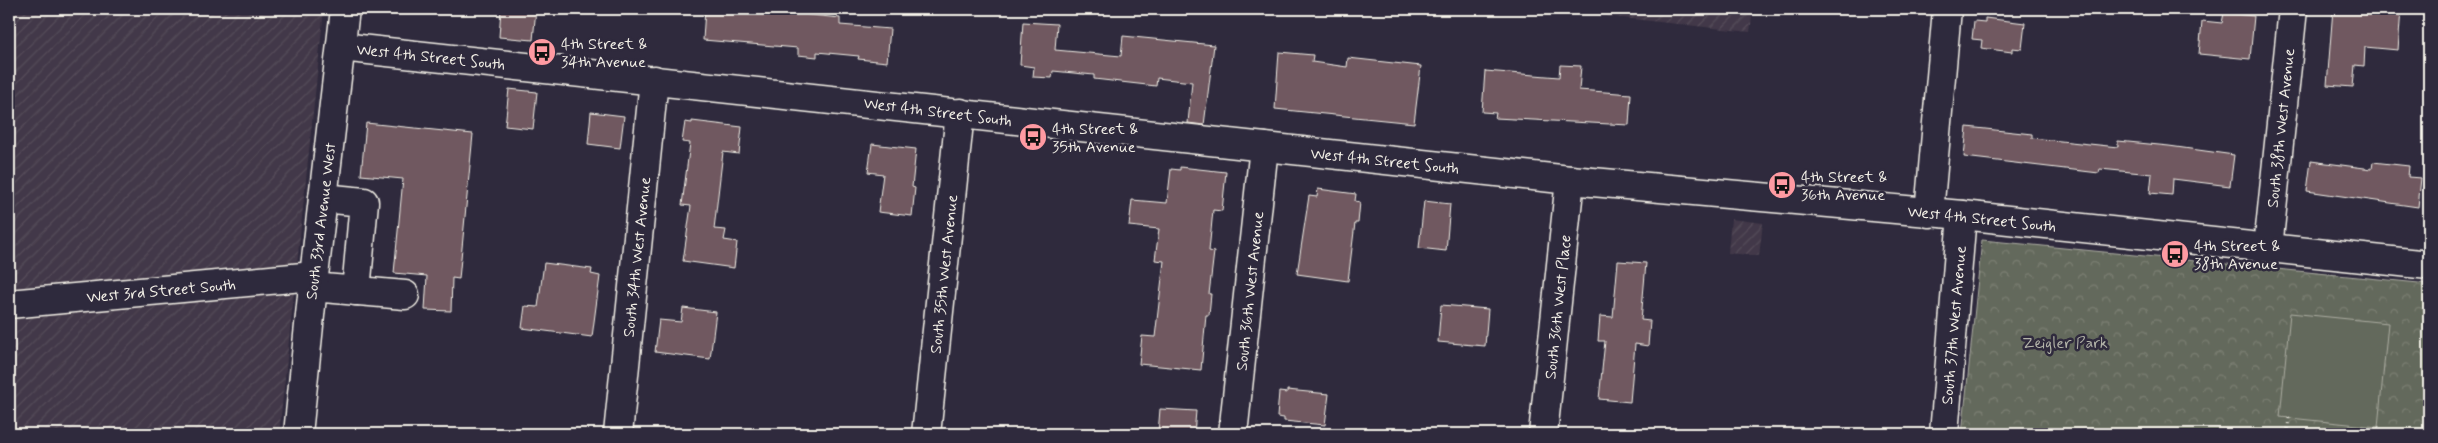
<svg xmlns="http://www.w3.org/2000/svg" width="2438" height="443" font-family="Mynerve,sans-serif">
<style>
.industrial{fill:url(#industrial-furrows)}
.forest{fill:url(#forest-crowns);stroke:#acada2}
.pitch{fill:#64695c;stroke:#acada2}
.building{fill:#6f5860;stroke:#f4f1e8}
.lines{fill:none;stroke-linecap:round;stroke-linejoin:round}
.minor-casing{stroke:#f4f1e8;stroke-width:31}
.path{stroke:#f4f1e8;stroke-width:3;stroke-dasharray:1 4;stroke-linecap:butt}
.minor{stroke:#2f2a3d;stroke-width:28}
.labels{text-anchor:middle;stroke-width:5;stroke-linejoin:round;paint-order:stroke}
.poi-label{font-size:16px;fill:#f4f1e8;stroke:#2f2a3d;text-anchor:start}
.street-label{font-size:16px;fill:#f4f1e8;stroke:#2f2a3d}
.park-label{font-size:16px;fill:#b3b4a9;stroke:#2f2a3d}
</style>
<defs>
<pattern id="industrial-furrows" width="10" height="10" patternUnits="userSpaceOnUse" patternTransform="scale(1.25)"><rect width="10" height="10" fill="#423848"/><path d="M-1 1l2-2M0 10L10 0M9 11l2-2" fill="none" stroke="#554c5a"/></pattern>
<pattern id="forest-crowns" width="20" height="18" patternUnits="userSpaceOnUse" patternTransform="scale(1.25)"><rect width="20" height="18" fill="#64695c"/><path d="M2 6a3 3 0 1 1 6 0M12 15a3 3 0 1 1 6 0" fill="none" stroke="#7b7f73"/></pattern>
</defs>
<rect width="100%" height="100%" fill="#2f2a3d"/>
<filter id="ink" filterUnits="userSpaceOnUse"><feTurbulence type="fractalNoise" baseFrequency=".02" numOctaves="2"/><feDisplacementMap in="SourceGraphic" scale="10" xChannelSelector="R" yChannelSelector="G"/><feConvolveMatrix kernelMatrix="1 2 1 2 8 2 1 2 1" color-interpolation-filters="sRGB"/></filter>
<g filter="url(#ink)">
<g class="industrial">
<path d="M9 9H324L279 434H9Z"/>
<path d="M1542 9H1753L1750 32Z"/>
<path d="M1731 219 1763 223 1759 256 1728 253Z"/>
</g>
<path class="forest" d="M1982 240 2429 284V434H1962Z"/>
<path class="pitch" d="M2290 313 2388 323 2378 427 2280 417Z"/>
<g class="building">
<path d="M501 9H536L533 40 499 37Z"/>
<path d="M705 9H782V12L840 18V25L890 29 887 62 858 59 859 56 817 52V57L798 55V48L703 40Z"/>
<path d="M2333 9H2401L2398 50 2365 47 2364 66 2355 65 2353 87 2327 85Z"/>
<path d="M2224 13 2254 16 2250 59 2199 54 2202 21 2222 23Z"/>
<path d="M1985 18 2025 23 2022 49 2012 48V52L1981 48 1982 40 1972 39 1974 21 1985 22Z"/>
<path d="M1023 22 1057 24 1055 50 1121 56 1123 36 1214 45 1204 125 1188 123 1192 82 1157 78 1156 86 1094 79V75L1053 71 1052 78 1033 77 1034 67 1020 65Z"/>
<path d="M1279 52 1313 55 1312 62 1347 67 1348 58 1421 66 1414 123 1275 109Z"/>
<path d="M1560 65 1581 66 1579 90 1631 94 1629 125 1495 118 1496 113 1482 112 1485 71 1559 77Z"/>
<path d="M509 89 537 92 533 129 505 126Z"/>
<path d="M591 112 624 116 620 148 588 144Z"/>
<path d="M692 121 742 127 739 154 723 152 714 229 726 230 724 240 737 242 734 268 683 261 691 206 682 205 690 143 682 142 685 122 692 123Z"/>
<path d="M366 123 473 134 459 279 452 278 451 311 425 310 427 276 394 273 403 179 361 175Z"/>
<path d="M1967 127 2032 134V138L2118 147V141L2169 146 2234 155 2230 186 2173 179 2172 195 2150 193 2152 174 2100 169 2099 173 1964 157Z"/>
<path d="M872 144 916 149 912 187 915 188 912 216 878 212 883 174 868 172Z"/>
<path d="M2311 161 2372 169 2373 162 2409 166 2408 177 2421 178 2418 207 2307 191Z"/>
<path d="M1180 167 1226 172 1222 211 1213 210 1209 251 1214 252 1209 294H1211L1209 315H1206L1201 370 1139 364 1142 336 1155 337 1164 261 1155 260 1159 229 1129 226 1132 200 1167 203 1171 169 1180 170Z"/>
<path d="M1318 189 1356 194 1355 201 1360 202 1358 223H1355L1348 281 1297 274 1309 196 1317 197Z"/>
<path d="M1424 201 1450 204 1446 251 1419 248Z"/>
<path d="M1618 261 1646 263 1641 320 1650 321 1648 346 1635 344 1630 402 1599 399 1605 341H1598L1600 316 1613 317Z"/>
<path d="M544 263 592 269 591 274 600 276 592 337 522 328 525 306 538 307Z"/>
<path d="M1441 305 1488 309 1485 346 1438 342Z"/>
<path d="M683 308 716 312 710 359 655 352 659 320 681 322Z"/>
<path d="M1287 390 1329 394 1325 425 1284 421V418L1277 417 1279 392 1287 393Z"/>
<path d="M1160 409 1196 411 1194 434H1158Z"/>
</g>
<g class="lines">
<defs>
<g id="minor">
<path d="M341 47 1570 180 1962 215 2429 265"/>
<path d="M323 198 364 202 356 291"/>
<path d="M1929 213 1947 9"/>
<path d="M2268 248 2293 9"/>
<path d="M312 287 405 295"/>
<path d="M9 304 314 276"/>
<path d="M298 434 314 276 345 9"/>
<path d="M618 434 654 80"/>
<path d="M926 434 960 113"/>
<path d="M1233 434 1264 147"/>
<path d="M1543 434 1570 180"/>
<path d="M1944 434 1962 215"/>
</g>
</defs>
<use href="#minor" class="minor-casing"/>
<g class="path">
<path d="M2378 427 2388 434"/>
<path d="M2287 434 2289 418"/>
</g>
<use href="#minor" class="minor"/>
</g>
</g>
<defs>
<symbol id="bus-disc" viewBox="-11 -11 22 22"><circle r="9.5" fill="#ff9aa2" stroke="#2f2a3d"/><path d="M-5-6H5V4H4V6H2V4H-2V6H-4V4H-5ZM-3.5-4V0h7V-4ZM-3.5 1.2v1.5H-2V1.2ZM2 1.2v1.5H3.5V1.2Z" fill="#111"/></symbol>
</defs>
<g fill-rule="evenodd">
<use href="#bus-disc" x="526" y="36" width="32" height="32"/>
<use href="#bus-disc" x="1017" y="121" width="32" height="32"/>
<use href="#bus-disc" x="1766" y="169" width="32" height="32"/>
<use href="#bus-disc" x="2159" y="238" width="32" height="32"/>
</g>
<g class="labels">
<g class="poi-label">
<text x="561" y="49">4th Street &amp;<tspan x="561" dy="18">34th Avenue</tspan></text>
<text x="1052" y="134">4th Street &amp;<tspan x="1052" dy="18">35th Avenue</tspan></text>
<text x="1801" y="182">4th Street &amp;<tspan x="1801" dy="18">36th Avenue</tspan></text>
<text x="2194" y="251">4th Street &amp;<tspan x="2194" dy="18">38th Avenue</tspan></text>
</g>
<g class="street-label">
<text transform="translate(431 56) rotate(6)" y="6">West 4th Street South</text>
<text transform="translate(938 111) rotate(7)" y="6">West 4th Street South</text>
<text transform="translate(2280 128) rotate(-84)" y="6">South 38th West Avenue</text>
<text transform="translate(1385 160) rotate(6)" y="6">West 4th Street South</text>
<text transform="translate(1982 218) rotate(6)" y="6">West 4th Street South</text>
<text transform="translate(320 221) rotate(-83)" y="6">South 33rd Avenue West</text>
<text transform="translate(636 257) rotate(-84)" y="6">South 34th West Avenue</text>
<text transform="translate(943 274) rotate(-84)" y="6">South 35th West Avenue</text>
<text transform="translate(161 290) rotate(-5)" y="6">West 3rd Street South</text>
<text transform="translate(1249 291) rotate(-84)" y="6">South 36th West Avenue</text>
<text transform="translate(1557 307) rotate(-84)" y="6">South 36th West Place</text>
<text transform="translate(1953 325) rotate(-85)" y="6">South 37th West Avenue</text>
</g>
<g class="park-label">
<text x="2065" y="348">Zeigler Park</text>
</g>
</g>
<rect width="2438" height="443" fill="none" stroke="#2f2a3d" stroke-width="30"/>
<rect x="15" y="15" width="2408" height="413" fill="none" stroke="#f4f1e8" stroke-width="2" filter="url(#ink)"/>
</svg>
